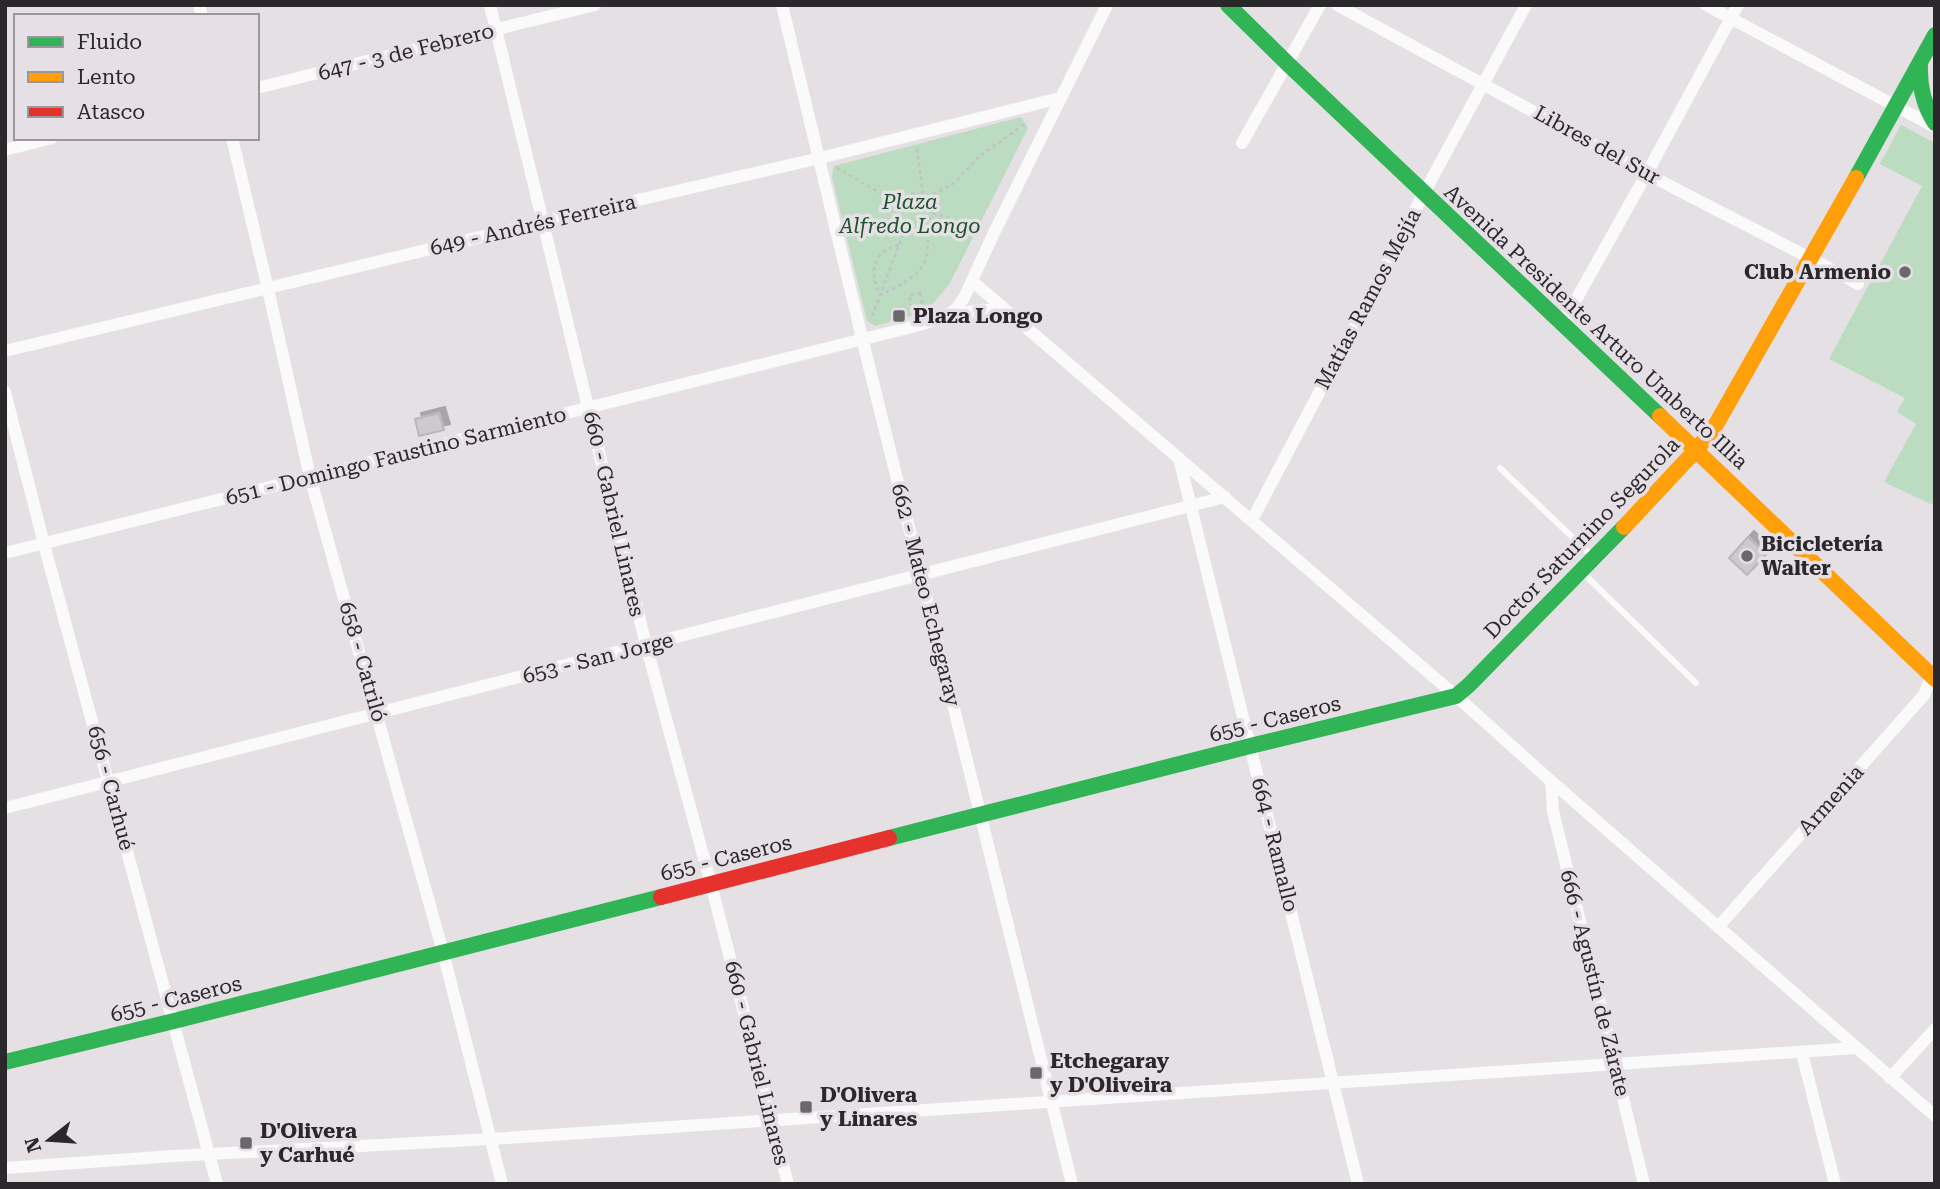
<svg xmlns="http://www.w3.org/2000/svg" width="1940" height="1189" font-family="'Roboto Serif',serif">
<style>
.green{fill:#bbdcc1}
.building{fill:#cdcacd;stroke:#bab6b9;stroke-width:2;filter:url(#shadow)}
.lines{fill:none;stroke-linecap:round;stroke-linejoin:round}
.path{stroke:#c3c2c2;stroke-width:2.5;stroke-dasharray:3.5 3.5;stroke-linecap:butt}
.lane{stroke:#fbfafb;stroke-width:6}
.street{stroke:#fbfafb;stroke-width:12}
.fast{stroke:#30b455;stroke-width:16}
.slow{stroke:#ff9f0a;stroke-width:16}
.jam{stroke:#e5322d;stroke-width:16}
.poi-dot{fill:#6b686b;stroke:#e6dfe5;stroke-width:2.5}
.labels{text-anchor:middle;stroke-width:7;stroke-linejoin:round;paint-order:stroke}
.street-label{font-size:21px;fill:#2a282a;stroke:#e6dfe5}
.park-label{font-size:21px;font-style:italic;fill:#1b552c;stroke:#e6dfe5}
.poi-label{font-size:21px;font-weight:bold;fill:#2a282a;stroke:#e6dfe5;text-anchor:start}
</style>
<defs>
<filter id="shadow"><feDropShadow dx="6" dy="-6" stdDeviation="0" flood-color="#0004"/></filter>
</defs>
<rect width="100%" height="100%" fill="#e5e0e4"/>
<g class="green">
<path d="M1021 117 1028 128 950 283 926 312 875 326 867 321 832 177 834 166Z"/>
<path d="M1901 125 1935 143V506L1884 482 1916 424 1897 412 1905 398 1829 359 1922 186 1880 164Z"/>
</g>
<g class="building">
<path d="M439 413 444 430 419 436 415 419Z"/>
<path d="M1748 537 1766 554 1747 575 1729 558Z"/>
</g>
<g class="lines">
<g class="path">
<path d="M917 149 923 195"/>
<path d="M837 168 901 205"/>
<circle cx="916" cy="210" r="16"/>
<path d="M927 198 954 183 980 156 1027 122"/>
<path d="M933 213 979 229"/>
<path d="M899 245C872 251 869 273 880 295 919 276 932 269 927 223"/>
<path d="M920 293 923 307 912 310 909 295Z"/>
<path d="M872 316 907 224"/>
</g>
<g class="lane">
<path d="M1500 468 1593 557"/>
<path d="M1583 573 1696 683"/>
</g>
<g class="street">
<path d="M199 5 202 16"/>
<path d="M490 5 646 645 711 884 788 1184"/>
<path d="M782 5 862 338 1072 1184"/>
<path d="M1337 5C1440 60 1543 117 1646 173 1716 211 1788 245 1858 284"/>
<path d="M1706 5 1935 127"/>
<path d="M257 88 595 5"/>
<path d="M232 138 268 289 310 477 443 952 502 1184"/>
<path d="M1242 143 1320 5"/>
<path d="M5 150 52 138"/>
<path d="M972 281 1456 696 1551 781 1935 1116"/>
<path d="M947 317C966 313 985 306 1004 312"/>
<path d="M1563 323 1647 173 1738 5"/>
<path d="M5 351 543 222 820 158 1060 98"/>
<path d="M5 392 44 544 217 1184"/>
<path d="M1179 458 1358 1184"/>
<path d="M1252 520 1424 193 1526 5"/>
<path d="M5 553 908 328 943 318 956 309 964 298 993 235 1107 5"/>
<path d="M1551 781 1553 811 1644 1184"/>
<path d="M5 808 1225 497"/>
<path d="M1718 927 1924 695 1933 672"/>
<path d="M1802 1053 1835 1184"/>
<path d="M1890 1078 1935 1029"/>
<path d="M5 1168 174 1156 491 1139 1856 1048"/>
</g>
<g class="fast">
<path d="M1228 5 1288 64 1660 416"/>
<path d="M1920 64C1919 86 1923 104 1935 123"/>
<path d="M1856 178 1935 35"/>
<path d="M889 838 1250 746 1456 696 1469 685 1624 527"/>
<path d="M5 1062 174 1021 661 897"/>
</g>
<g class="slow">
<path d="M1660 416 1935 679"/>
<path d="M1624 527 1696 450 1714 428 1856 178"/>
</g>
<path class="jam" d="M661 897 889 838"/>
</g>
<g class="poi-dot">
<circle cx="1905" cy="272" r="7"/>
<rect x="892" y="309" width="14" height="14" rx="3.5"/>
<circle cx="1747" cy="556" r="7"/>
<rect x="1029" y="1066" width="14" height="14" rx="3.5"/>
<rect x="799" y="1100" width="14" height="14" rx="3.5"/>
<rect x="239" y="1136" width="14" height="14" rx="3.5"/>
</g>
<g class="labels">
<g class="street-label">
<text transform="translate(406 52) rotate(-14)" y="7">647 - 3 de Febrero</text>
<text transform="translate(1597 145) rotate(29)" y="7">Libres del Sur</text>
<text transform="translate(533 225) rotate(-13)" y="7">649 - Andrés Ferreira</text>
<text transform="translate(1368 299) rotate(-62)" y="7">Matías Ramos Mejía</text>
<text transform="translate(1596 327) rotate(43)" y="7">Avenida Presidente Arturo Umberto Illia</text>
<text transform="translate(396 456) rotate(-14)" y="7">651 - Domingo Faustino Sarmiento</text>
<text transform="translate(614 514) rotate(77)" y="7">660 - Gabriel Linares</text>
<text transform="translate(1582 538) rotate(-46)" y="7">Doctor Saturnino Segurola</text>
<text transform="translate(926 595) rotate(76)" y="7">662 - Mateo Echegaray</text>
<text transform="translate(598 658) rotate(-14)" y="7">653 - San Jorge</text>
<text transform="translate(363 662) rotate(74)" y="7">658 - Catriló</text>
<text transform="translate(1275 719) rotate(-14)" y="7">655 - Caseros</text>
<text transform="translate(111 788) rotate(75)" y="7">656 - Carhué</text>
<text transform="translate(1831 800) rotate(-48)" y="7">Armenia</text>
<text transform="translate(1275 845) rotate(76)" y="7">664 - Ramallo</text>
<text transform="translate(726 858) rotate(-14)" y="7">655 - Caseros</text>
<text transform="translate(1595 983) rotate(76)" y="7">666 - Agustín de Zárate</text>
<text transform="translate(176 999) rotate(-14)" y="7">655 - Caseros</text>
<text transform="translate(757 1063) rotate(76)" y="7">660 - Gabriel Linares</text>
</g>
<g class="park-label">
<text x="910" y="209">Plaza<tspan x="910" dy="24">Alfredo Longo</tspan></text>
</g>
<g class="poi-label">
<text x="1891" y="279" text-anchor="end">Club Armenio</text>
<text x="913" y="323">Plaza Longo</text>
<text x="1761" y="551">Bicicletería<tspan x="1761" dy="24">Walter</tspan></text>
<text x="1050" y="1068">Etchegaray<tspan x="1050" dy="24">y D'Oliveira</tspan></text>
<text x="820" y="1102">D'Olivera<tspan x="820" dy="24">y Linares</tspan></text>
<text x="260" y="1138">D'Olivera<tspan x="260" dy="24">y Carhué</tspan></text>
</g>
</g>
<rect width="1940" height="1189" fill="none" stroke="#2a282a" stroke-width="14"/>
<rect x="14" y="14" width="245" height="126" fill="#e6dfe5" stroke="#9b969a" stroke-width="2"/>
<rect x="28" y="37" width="35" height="10" fill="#30b455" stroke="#9b969a" stroke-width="2"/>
<text x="77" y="49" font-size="21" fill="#2a282a">Fluido</text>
<rect x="28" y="72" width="35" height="10" fill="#ff9f0a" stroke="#9b969a" stroke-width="2"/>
<text x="77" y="84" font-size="21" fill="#2a282a">Lento</text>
<rect x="28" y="107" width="35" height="10" fill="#e5322d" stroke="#9b969a" stroke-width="2"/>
<text x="77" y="119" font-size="21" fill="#2a282a">Atasco</text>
<g transform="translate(49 1140) rotate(253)" stroke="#e6dfe5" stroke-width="5" paint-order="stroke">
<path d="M0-5L12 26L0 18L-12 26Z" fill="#2a282a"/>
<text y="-10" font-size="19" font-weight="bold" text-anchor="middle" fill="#2a282a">N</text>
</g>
</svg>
